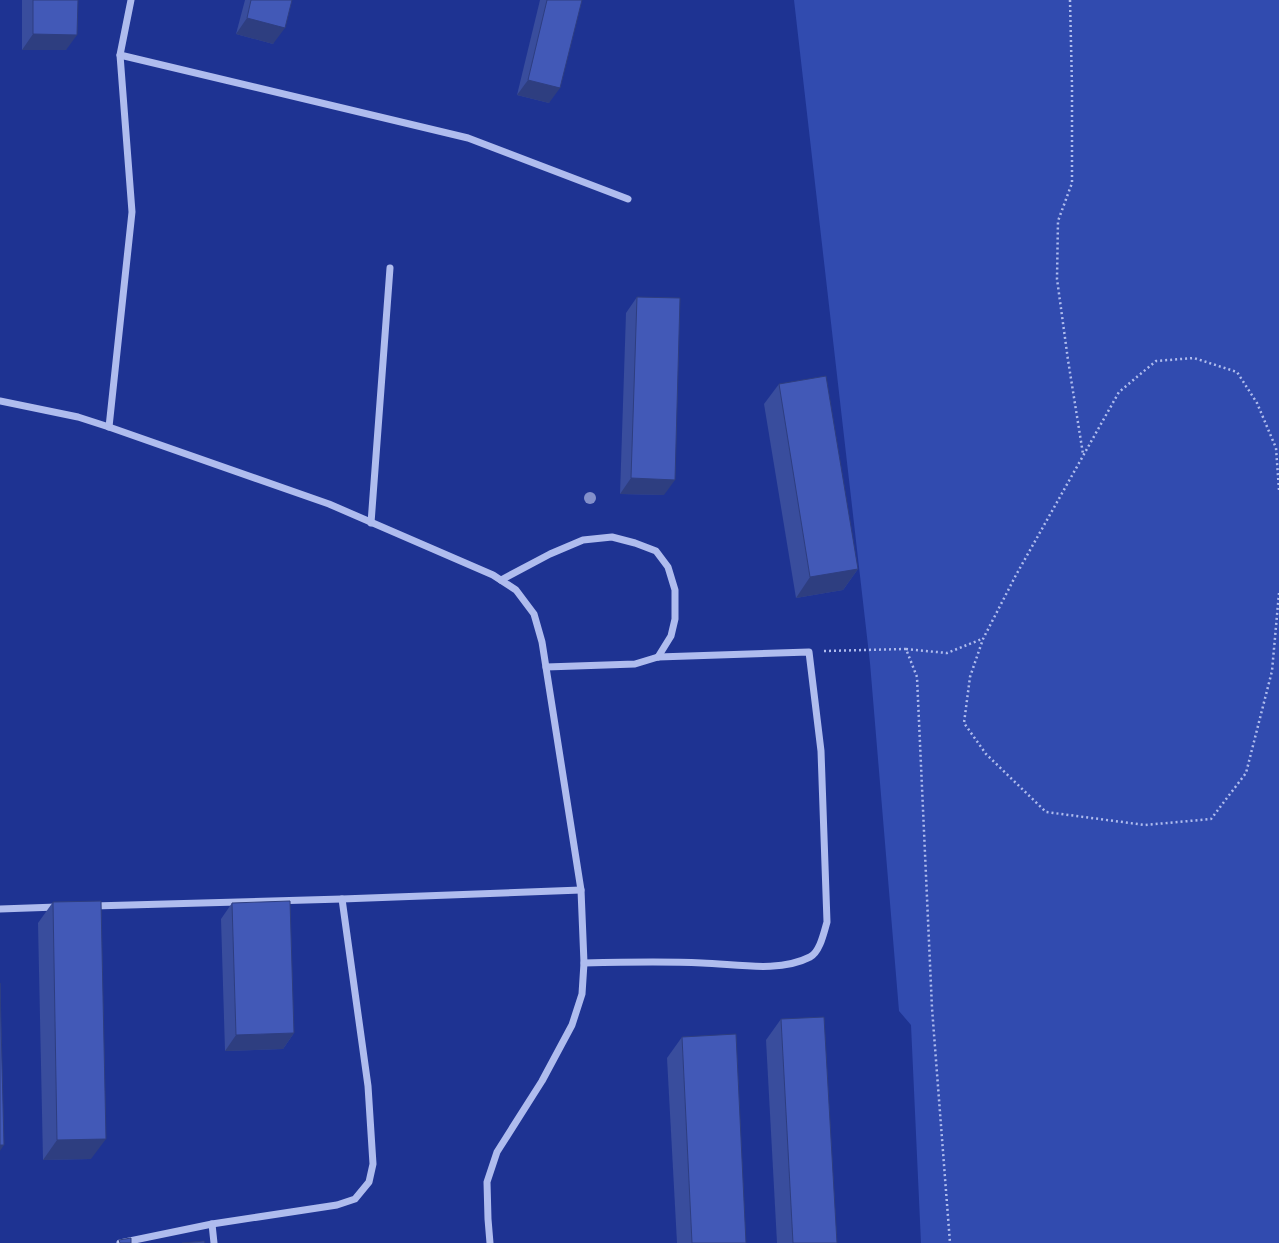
<svg xmlns="http://www.w3.org/2000/svg" width="1279" height="1243" font-family="'Public Sans',sans-serif">
<style>
.green{fill:#314baf}
.lines{fill:none;stroke-linecap:round;stroke-linejoin:round}
.path{stroke:#afbcee;stroke-width:2.5;stroke-dasharray:2 3;stroke-linecap:butt}
.minor{stroke:#afbcee;stroke-width:7}
.tree{fill:#8390cb}
.wall{fill:#394d9d}
.shaded-wall{fill:#2e3e80}
.building{fill:#4259b7;stroke:#2e3e80}
</style>
<rect width="100%" height="100%" fill="#1e3392"/>
<path class="green" d="M794 0H1279V1243H921L911 1025 899 1011 870 663Z"/>
<g class="lines">
<g class="path">
<path d="M1070 0 1072 86V183L1058 221 1057 279 1068 360 1083 454"/>
<path d="M1279 490 1276 448 1257 403 1237 372 1194 358 1156 361 1119 392 1016 575 983 639 970 677 964 723 986 754 1046 812 1145 825 1211 819 1246 773 1272 671 1279 593"/>
<path d="M906 649 947 653 982 639"/>
<path d="M824 651 906 649 917 677 932 1008 950 1243"/>
</g>
<g class="minor">
<path d="M120 55 468 138 628 199"/>
<path d="M0 401 78 417 109 427 329 504 493 575 516 590 534 614 542 642 581 890 584 963 582 994 572 1025 542 1081 497 1152 487 1182 488 1219 490 1243"/>
<path d="M109 427 132 212 120 55 131 0"/>
<path d="M371 523 390 268"/>
<path d="M501 580 550 554 583 540 612 537 635 543 656 551 668 567 675 590V619L671 636 658 657"/>
<path d="M546 667 635 664 658 657 809 652 821 751 827 922C824 932 820 952 810 957 779 973 736 964 702 963 663 961 623 962 584 963"/>
<path d="M93 906 342 899 581 890"/>
<path d="M0 909 57 907"/>
<path d="M212 1224 214 1243"/>
<path d="M120 1243 212 1224 337 1205 355 1199 369 1182 373 1164 368 1086 342 899"/>
</g>
</g>
<circle class="tree" cx="590" cy="498" r="6"/>
<g class="wall">
<path d="M22 0H78L66 50H22Z"/>
<path d="M245 0H292L273 44 236 34Z"/>
<path d="M540 0H582L549 103 517 95Z"/>
<path d="M637 297 664 495 620 494 626 313Z"/>
<path d="M779 384 858 569 843 590 796 598 764 404Z"/>
<path d="M53 902 91 1159 43 1160 38 923Z"/>
<path d="M232 903 294 1033 283 1049 225 1051 221 919Z"/>
<path d="M781 1019 837 1243H777L766 1040Z"/>
<path d="M682 1037 746 1243H677L667 1058Z"/>
</g>
<g class="shaded-wall">
<path d="M247 18 285 28 273 44 236 34Z"/>
<path d="M33 34 77 35 66 50H22Z"/>
<path d="M528 80 560 88 549 103 517 95Z"/>
<path d="M631 478 675 480 664 495 620 494Z"/>
<path d="M858 569 843 590 796 598 810 577Z"/>
<path d="M294 1033 283 1049 225 1051 236 1035Z"/>
<path d="M106 1139 91 1159 43 1160 57 1140Z"/>
<path d="M0 1145H4L0 1151Z"/>
</g>
<g class="building">
<path d="M33 0H78L77 35 33 34Z"/>
<path d="M251 0H292L285 28 247 18Z"/>
<path d="M547 0H582L560 88 528 80Z"/>
<path d="M637 297 680 298 675 480 631 478Z"/>
<path d="M826 376 858 569 810 577 779 384Z"/>
<path d="M101 901 106 1139 57 1140 53 902Z"/>
<path d="M290 901 294 1033 236 1035 232 903Z"/>
<path d="M0 983 4 1145H0Z"/>
<path d="M824 1017 837 1243H793L781 1019Z"/>
<path d="M736 1034 746 1243H692L682 1037Z"/>
<path d="M131 1238V1243H120L119 1240Z"/>
<path d="M204 1241 205 1243H182Z"/>
</g>
</svg>
